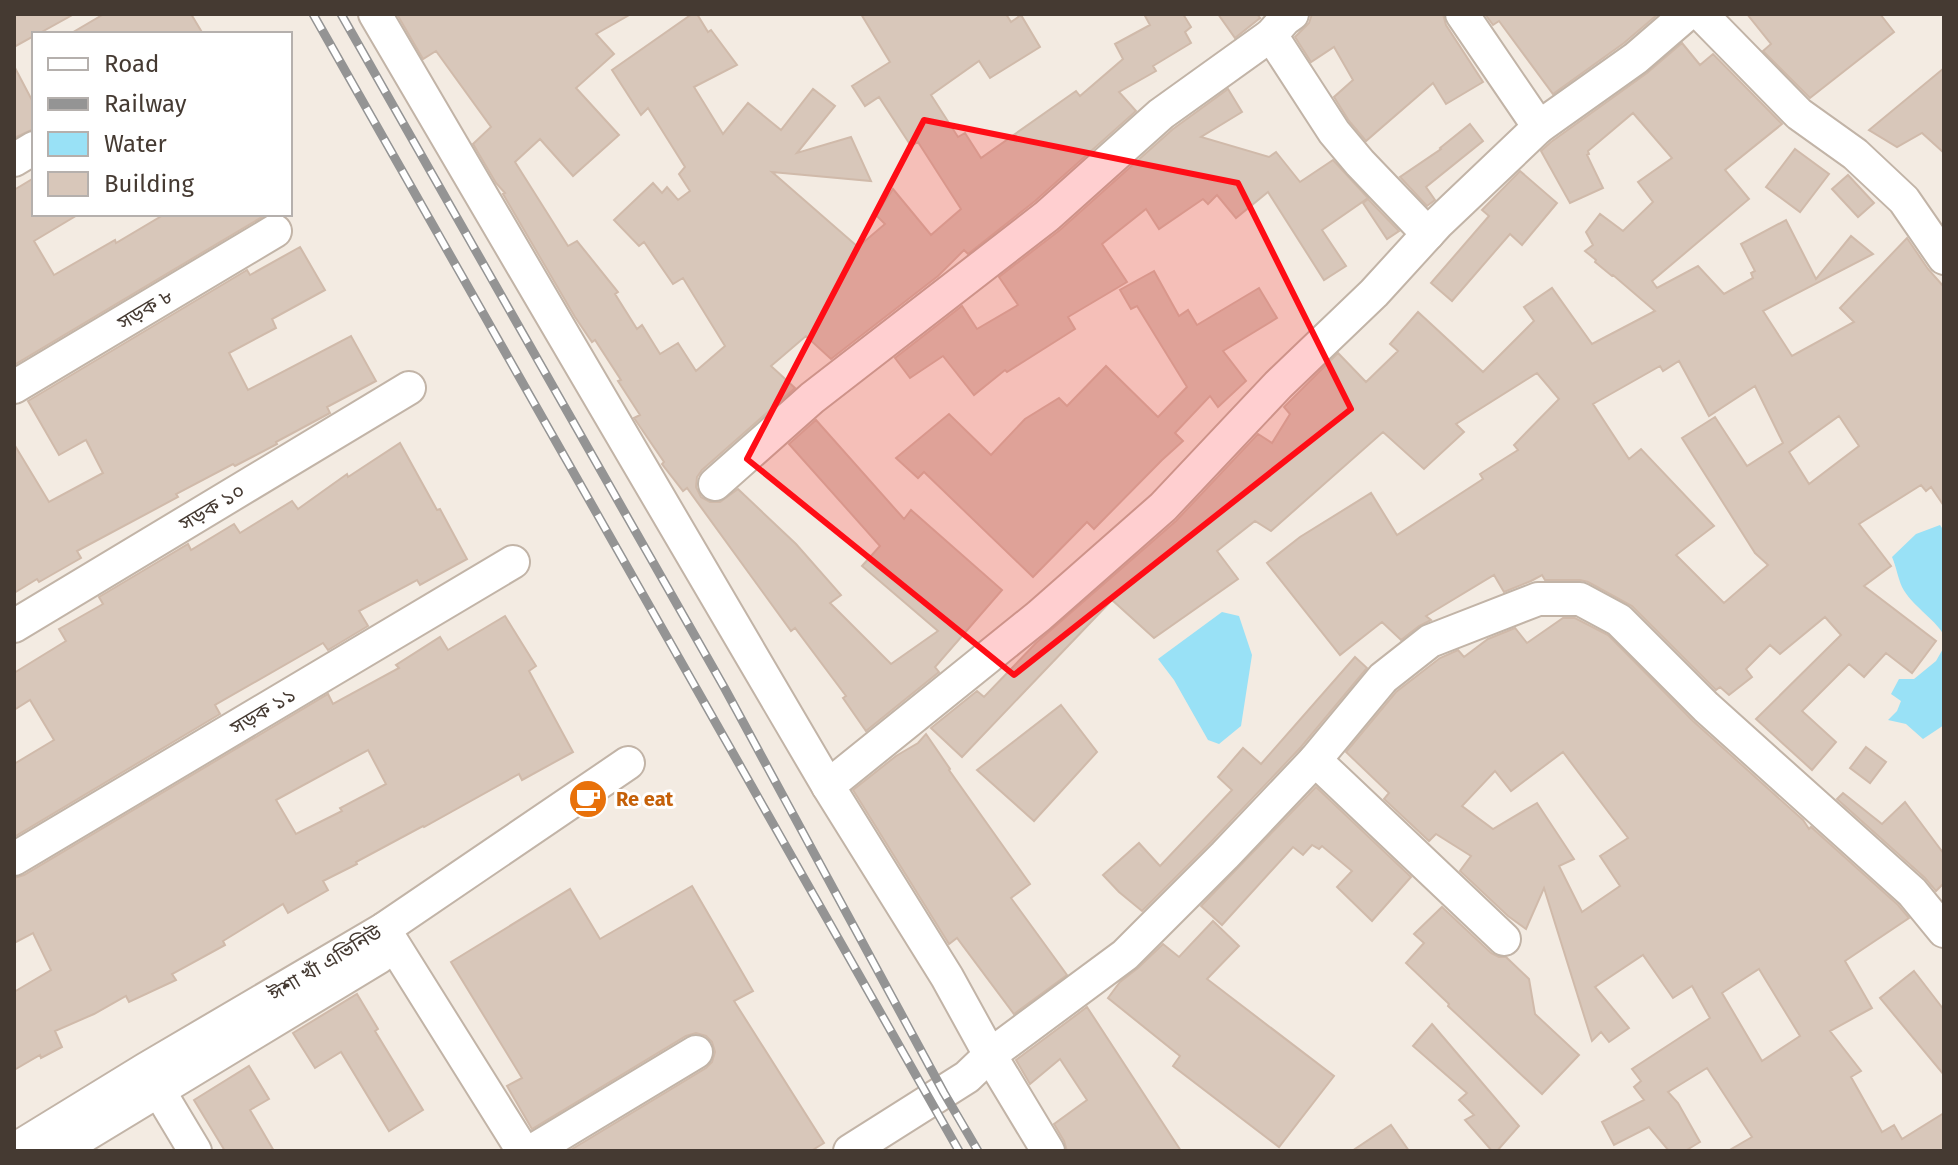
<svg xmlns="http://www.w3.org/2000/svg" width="1958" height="1165" font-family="'Fira Sans','Noto Sans Bengali',sans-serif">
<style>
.water{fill:#99e1f6}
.building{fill:#d8c7ba;stroke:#d0baaa;stroke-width:2;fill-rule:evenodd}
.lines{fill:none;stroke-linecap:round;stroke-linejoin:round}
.minor-casing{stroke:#c2b4a7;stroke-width:36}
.minor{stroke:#fff;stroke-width:32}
.rail-casing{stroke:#949494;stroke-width:9}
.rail{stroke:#fff;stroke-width:6;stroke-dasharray:18;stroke-linecap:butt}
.marked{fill:#ff0d16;fill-opacity:0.2;stroke:#ff0d16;stroke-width:6;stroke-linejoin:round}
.labels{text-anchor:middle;stroke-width:6;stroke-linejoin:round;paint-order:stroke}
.street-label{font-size:20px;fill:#453a32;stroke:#fff}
.food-label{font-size:20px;font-weight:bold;fill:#c56008;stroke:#fff;text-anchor:start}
</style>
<rect width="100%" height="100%" fill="#f3ebe2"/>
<g class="water">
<path d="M1940 525 1944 531V635C1933 617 1912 606 1902 587 1898 578 1896 566 1892 557L1916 534Z"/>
<path d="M1222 612 1239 616 1252 655 1241 726 1219 744 1208 740 1174 680 1158 659Z"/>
<path d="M1944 647V725L1923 739 1906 724 1888 720 1897 711 1901 701 1891 694 1899 679H1914L1936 661Z"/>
</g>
<g class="building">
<path d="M14 14H74L38 34H34V36L14 47Z"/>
<path d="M104 14H191L203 34H70Z"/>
<path d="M402 14H631L596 34 614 54 576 88 619 135 573 176 540 139 515 162 568 246 577 241 618 292 615 294 637 329 642 325 660 354 678 343 696 371 725 346 683 278 673 284 644 242 639 246 614 220 653 183 662 193 667 187 678 200 690 191 679 174 685 167 648 108 641 115 612 70 692 14H697L708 32 711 30 737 65 694 87 723 134 748 103 781 130 813 89 835 106 797 153 851 137 871 181 772 172 858 247 885 224 876 215 893 189 931 235 961 209 918 142 911 146 879 97 865 106 852 86 890 62 861 14H1006L1011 22 1021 15 1040 47 990 78 979 61 931 95 958 137 965 133 981 158 1076 91 1080 96 1123 59 1115 44 1150 25 1144 14H1183L1191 27 1185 32 1191 43 1153 66 1156 71 1119 92 1136 111 1035 201 968 254 964 250 938 276 831 359 806 336 771 366 795 388 702 470 697 477 696 487 701 497 710 502H720L738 489 796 544 841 595 830 603 891 664 938 631 862 566 880 546 789 444 816 420 904 519 911 510 1002 590 935 667 939 672 866 731 843 698 846 696 795 628 791 631 687 488 683 491 662 464 664 462 634 418 640 415 618 381 621 380 595 340 592 342 575 317 503 194 505 193 496 183 473 144 491 127 436 51 423 59 398 16Z"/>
<path d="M1218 14H1257L1260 18 1235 38Z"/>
<path d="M1312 14H1443L1446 25 1483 82 1446 104 1433 83 1366 141 1349 121 1334 97 1353 80 1334 47 1311 62 1295 37 1309 23Z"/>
<path d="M1485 14H1658L1624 43 1553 94 1499 21 1493 25Z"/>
<path d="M1747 14H1880L1894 32 1810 98 1763 51 1771 44Z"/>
<path d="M1682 43 1700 65 1713 54 1782 124 1725 170 1749 199 1652 281 1657 288 1698 266 1724 294 1753 278 1751 273 1755 271 1741 244 1786 220 1816 279 1851 236 1873 254 1763 311 1792 356 1854 322 1840 308 1907 238 1928 269 1944 287V506L1931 487 1926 491 1921 485 1859 524 1891 566 1864 586 1936 641 1912 673 1886 653 1864 677 1849 664 1802 711 1836 742 1812 770 1756 719 1841 635 1825 617 1780 654 1770 645 1746 669 1752 677 1729 695 1720 687 1716 690 1632 606 1588 582 1580 580H1545L1542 575 1531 581 1504 592 1494 575 1426 616 1431 620 1419 626 1401 640 1382 622 1340 655 1267 563 1300 537 1371 493 1397 535 1483 479 1480 474 1518 450 1514 445 1559 399 1537 373 1456 424 1464 432 1424 469 1383 432 1271 531 1255 521 1217 551 1238 579 1154 638 1112 600 962 757 931 728 977 691 984 697 1036 643 1176 521 1258 434 1272 443 1290 414 1284 407 1338 353 1366 382 1398 351 1390 344 1418 312 1483 372 1534 321 1524 307 1552 288 1592 344 1655 311 1613 275 1612 276 1595 262 1596 260 1585 251 1593 245 1586 232 1600 214 1623 231 1653 202 1638 182 1672 158 1633 113 1588 151 1589 154 1587 155 1603 188 1570 203 1541 151 1551 142 1647 73ZM1679 361 1709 416 1755 386 1783 443 1747 466 1715 417 1682 438 1755 553 1768 565 1724 603 1676 555 1714 526 1641 449 1629 459 1593 404 1660 366 1663 371ZM1839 416 1859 446 1809 484 1789 452Z"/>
<path d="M14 66 34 104V129L14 138Z"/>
<path d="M1944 68V153L1922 133 1897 147 1869 130Z"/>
<path d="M1228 89 1242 112 1201 137 1269 157 1276 152 1300 182 1333 160 1368 198 1322 230 1346 266 1324 280 1268 192 1236 218 1217 195 1208 204 1203 199 1159 229 1146 209 1102 244 1127 282 1068 317 1075 329 1007 372 1005 370 974 395 943 356 910 378 895 358 962 306 977 329 1018 305 999 277 1060 230 1173 129Z"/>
<path d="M1470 124 1483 141 1426 187 1435 200 1427 206 1400 177 1441 149 1440 148Z"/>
<path d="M1795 149 1829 174 1800 212 1766 187Z"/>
<path d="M1520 171 1557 203 1522 245 1510 234 1452 301 1431 283 1489 216 1482 210Z"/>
<path d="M1848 175 1874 203 1858 217 1832 189Z"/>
<path d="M34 178V214H79L34 241 54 275 115 240 116 243 165 214H267L14 365V190Z"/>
<path d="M1368 199 1399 231 1387 239 1363 203Z"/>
<path d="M300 247 325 290 272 319 276 328 229 353 248 390 351 336 376 381 327 407 330 413 276 442 277 444 235 466 233 464 176 494 178 497 77 551 81 558 39 582 37 579 14 593V444L49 502 103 473 86 440 59 455 28 401 247 270 250 275Z"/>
<path d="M1154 271 1179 316 1188 310 1197 325 1259 288 1277 318 1223 351 1246 381 1218 407 1210 396 1175 433 1183 441 1162 460 1094 529 1087 522 1033 577 924 472 918 478 896 458 949 414 991 455 1025 419 1059 398 1067 406 1106 366 1158 417 1187 387 1137 306 1131 309 1120 290Z"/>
<path d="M400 443 437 510 440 509 467 559 420 585 417 580 359 611 368 626 328 650 323 643 215 705 220 714 14 837V764L54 740 30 700 14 710V673L66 641 59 629 103 604 99 597 146 569 188 544 191 550 234 524 240 533 292 501 298 509 347 474 348 477Z"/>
<path d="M505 616 536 666 529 671 573 752 522 780 519 774 424 827 423 826 356 862 357 864 323 881 328 890 288 913 283 904 223 941 225 945 172 974 176 980 129 1002 126 996 94 1014 55 1031 62 1047 41 1058 40 1055 14 1070V992L51 970 33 933 14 943V878L24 875 328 694 333 704 399 668 396 665 440 637 448 650ZM368 750 386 784 340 808 342 811 296 834 276 800Z"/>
<path d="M1563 618H1575L1608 635 1693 721 1803 820 1809 829 1811 827 1898 905 1909 918 1845 961 1872 1008 1830 1031 1861 1071 1851 1077 1882 1132 1894 1125 1902 1139 1944 1113V1151H1728L1752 1137 1707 1068 1668 1092 1678 1103 1700 1142 1685 1151H1669L1649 1127 1614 1145 1602 1122 1644 1100 1634 1087 1641 1081 1632 1069 1710 1018 1692 986 1673 998 1643 955 1595 987 1629 1028 1609 1042 1601 1032 1592 1041 1544 888 1526 929 1508 916 1460 871 1471 856 1436 834 1429 841 1384 799 1389 793 1346 752 1396 692 1440 658 1458 650 1464 657 1488 639 1515 628 1527 643ZM1563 752 1628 838 1600 856 1620 886 1582 912 1559 866 1574 859 1537 803 1493 829 1462 806 1495 771 1511 791ZM1759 969 1800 1036 1762 1061 1722 993Z"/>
<path d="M1355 657 1367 668 1301 747 1211 842 1142 911 1119 892 1103 875 1139 843 1160 866 1232 790 1218 777 1243 748 1261 764Z"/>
<path d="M1061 705 1097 752 1034 821 977 770Z"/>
<path d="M926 734 950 769 949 770 1030 884 1011 898 1067 975 1014 1014 957 938 949 944 853 790 896 756 918 743Z"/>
<path d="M1866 747 1886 762 1870 783 1850 768Z"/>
<path d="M1316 787 1411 877 1372 921 1337 887 1352 871 1322 846 1319 849 1312 845 1303 855 1293 847 1222 925 1201 906Z"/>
<path d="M1843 793 1882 824 1905 802 1944 854V883L1936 891 1925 878 1837 799Z"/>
<path d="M692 886 753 991 734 1001 824 1143 811 1151H569L706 1068 712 1062 715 1052 712 1042 706 1036 696 1033 686 1036 532 1129 507 1086 522 1078 451 962 570 889 600 939Z"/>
<path d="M1442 907 1491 953 1499 957H1506L1529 979 1535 1014 1579 1055 1542 1094 1448 1006 1449 1004 1406 963 1424 943 1414 934Z"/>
<path d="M1213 921 1239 946 1207 979 1334 1076 1279 1147 1173 1066 1180 1056 1108 998 1120 982 1138 968 1163 944 1179 957Z"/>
<path d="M1914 971 1944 1010V1075L1880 998Z"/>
<path d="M357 994 378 1029 375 1031 423 1110 389 1131 341 1052 315 1068 293 1033Z"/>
<path d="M1087 1007 1181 1151H1067L1064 1141 1054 1124 1087 1100 1060 1059 1030 1084 1016 1060Z"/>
<path d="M1432 1024 1519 1126 1497 1151H1492L1465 1120 1474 1115 1459 1100 1467 1093 1413 1046Z"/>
<path d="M249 1066 269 1099 250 1110 274 1151H225L194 1100Z"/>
<path d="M1391 1125 1409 1151H1352Z"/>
</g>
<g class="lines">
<defs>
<g id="minor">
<path d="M375 14 828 786 947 977 990 1055 1048 1151"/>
<path d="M1462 14 1539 127"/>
<path d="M1701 14 1799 114 1855 154 1904 200 1944 258"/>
<path d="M1271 35 1334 132 1360 163 1428 234"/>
<path d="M14 160 34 148"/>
<path d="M14 387 275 231"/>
<path d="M715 484 812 398 1047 216 1161 114 1271 35 1285 19 1292 14"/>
<path d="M14 626 409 388"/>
<path d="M1315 760 1504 939"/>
<path d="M828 786 1039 616 1163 507 1278 385 1374 293 1437 224 1539 127 1636 58 1687 14"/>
<path d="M14 859 513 562"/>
<path d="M384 929 523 1151"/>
<path d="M147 1071 195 1151"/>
<path d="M14 1150 146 1069 384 929 628 763"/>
<path d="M59 1151 379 957"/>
<path d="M532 1151 696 1052"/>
<path d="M850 1151 967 1077 990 1055 1125 955 1225 855 1315 760 1383 678 1430 641 1538 599H1580L1619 620 1706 707 1912 892 1944 931"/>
</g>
</defs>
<use href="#minor" class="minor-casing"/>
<use href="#minor" class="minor"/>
<defs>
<g id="rail">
<path d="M313 14 959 1151"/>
<path d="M341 14 724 687 944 1093 978 1151"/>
</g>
</defs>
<use href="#rail" class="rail-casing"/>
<use href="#rail" class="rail"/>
</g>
<path class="marked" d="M924 120 1238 183 1351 409 1014 675 747 459Z"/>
<defs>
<symbol id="cafe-disc" viewBox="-11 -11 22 22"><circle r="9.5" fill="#e8710a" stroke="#fff"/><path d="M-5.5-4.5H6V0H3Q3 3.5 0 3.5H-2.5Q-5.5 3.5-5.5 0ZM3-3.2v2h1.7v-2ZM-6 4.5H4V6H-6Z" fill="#fff"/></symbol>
</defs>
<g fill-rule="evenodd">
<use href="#cafe-disc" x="566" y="777" width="44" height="44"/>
</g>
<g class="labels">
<g class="street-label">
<text transform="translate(145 309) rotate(-31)" y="7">সড়ক ৮</text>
<text transform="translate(212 507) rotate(-31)" y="7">সড়ক ১০</text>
<text transform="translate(263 711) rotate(-31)" y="7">সড়ক ১১</text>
<text transform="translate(325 963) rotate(-31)" y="7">ঈশা খাঁ এভিনিউ</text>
</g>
<g class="food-label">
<text x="616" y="806">Re eat</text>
</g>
</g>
<rect width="1958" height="1165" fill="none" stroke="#453a32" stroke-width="32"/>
<rect x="32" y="32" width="260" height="184" fill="#ffffff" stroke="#b5b0ad" stroke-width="2"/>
<rect x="48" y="58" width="40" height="12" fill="#ffffff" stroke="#b5b0ad" stroke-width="2"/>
<text x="104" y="72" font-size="24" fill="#453a32">Road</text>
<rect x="48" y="98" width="40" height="12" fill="#949494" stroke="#b5b0ad" stroke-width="2"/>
<text x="104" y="112" font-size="24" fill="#453a32">Railway</text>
<rect x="48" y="132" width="40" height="24" fill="#99e1f6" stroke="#b5b0ad" stroke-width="2"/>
<text x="104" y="152" font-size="24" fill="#453a32">Water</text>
<rect x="48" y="172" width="40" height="24" fill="#d8c7ba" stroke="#b5b0ad" stroke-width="2"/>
<text x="104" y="192" font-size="24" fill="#453a32">Building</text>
</svg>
